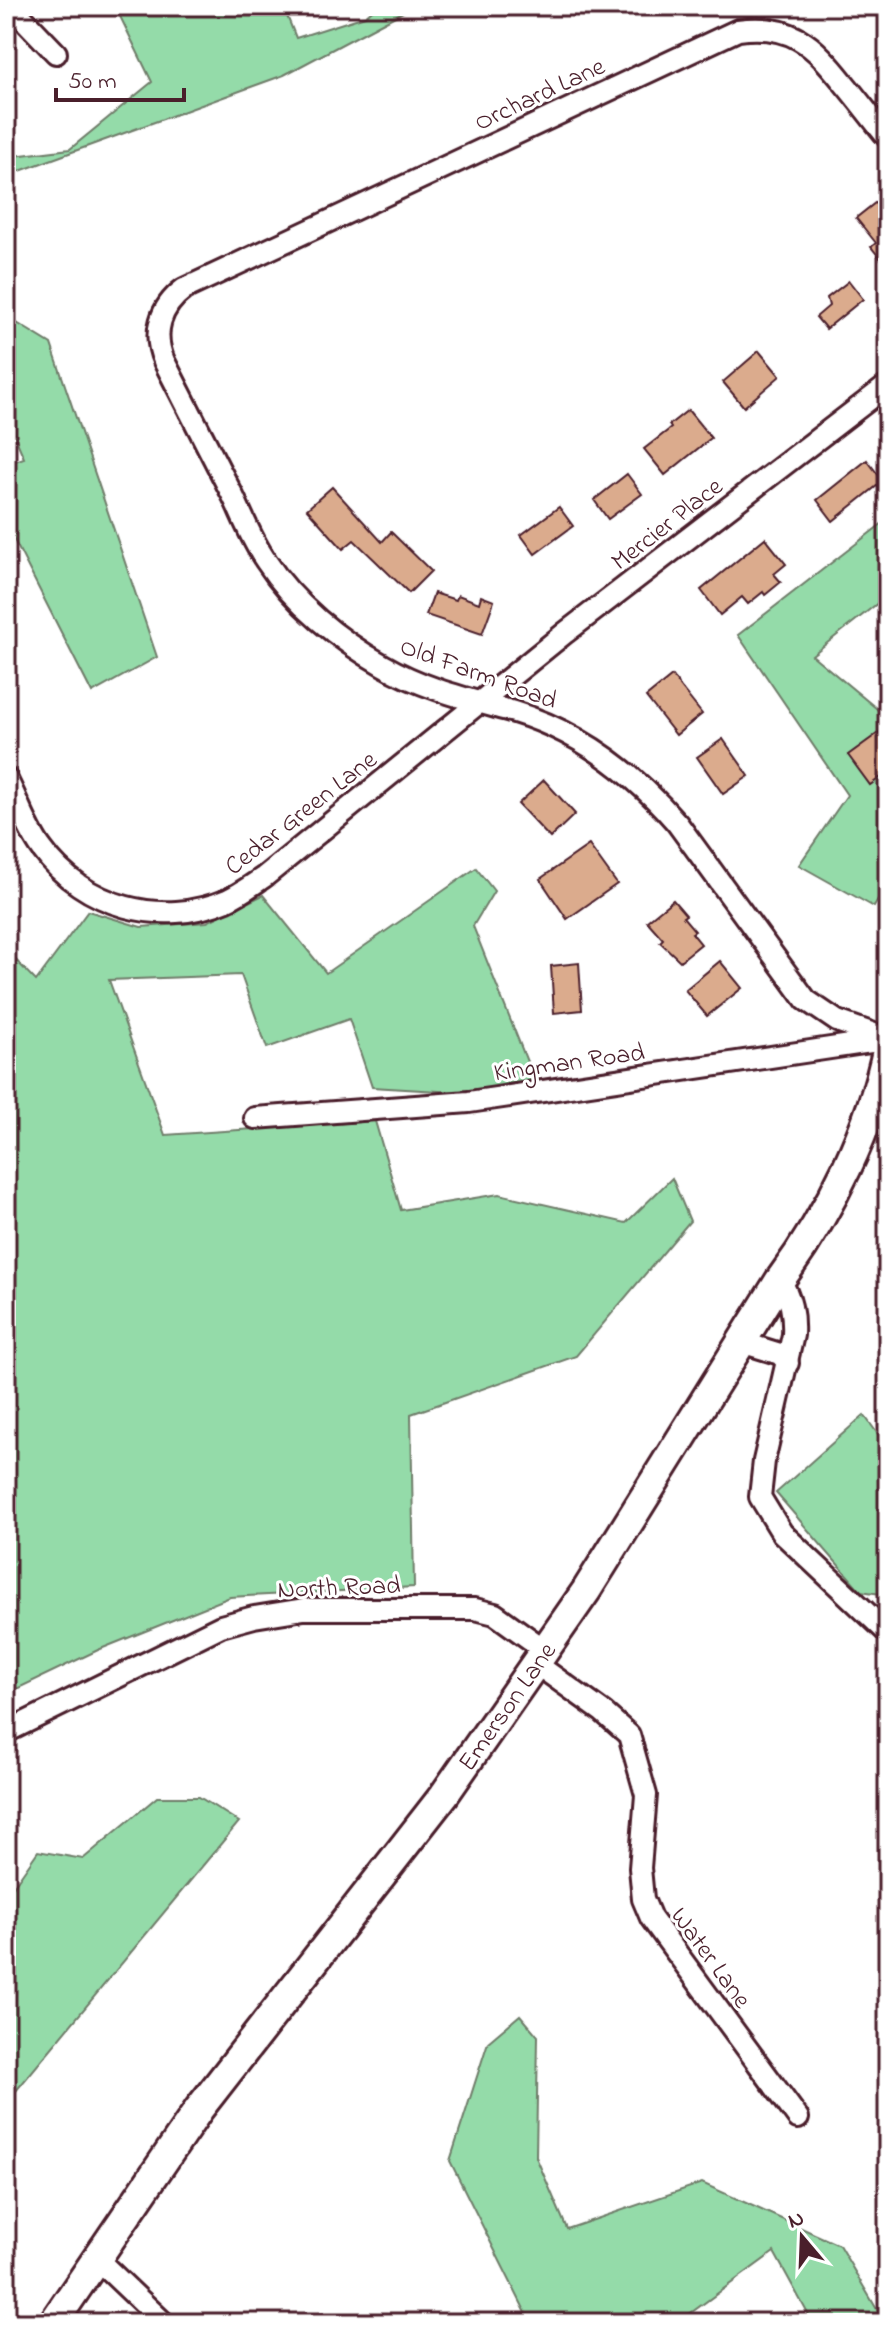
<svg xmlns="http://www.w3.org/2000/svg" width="894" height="2329" font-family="'Indie Flower',sans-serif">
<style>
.green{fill:#94dba9;stroke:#6f7d6a;stroke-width:2}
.building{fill:#dbab8d;stroke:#4a1f2b;stroke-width:2}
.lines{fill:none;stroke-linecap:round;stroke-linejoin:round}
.street-casing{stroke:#4a1f2b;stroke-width:26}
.secondary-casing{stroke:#4a1f2b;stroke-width:34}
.street{stroke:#fff;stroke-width:20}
.secondary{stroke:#fff;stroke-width:28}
.labels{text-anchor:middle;stroke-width:6;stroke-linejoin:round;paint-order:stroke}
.street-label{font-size:26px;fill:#4a1f2b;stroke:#fff}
</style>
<rect width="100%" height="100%" fill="#fff"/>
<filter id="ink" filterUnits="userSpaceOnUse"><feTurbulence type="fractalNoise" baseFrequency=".0125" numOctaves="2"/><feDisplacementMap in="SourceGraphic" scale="16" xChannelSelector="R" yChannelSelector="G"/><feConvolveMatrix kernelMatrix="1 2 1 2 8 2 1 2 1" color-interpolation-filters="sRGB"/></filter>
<g filter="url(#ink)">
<g class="green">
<path d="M115 6H283L296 38 365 16 377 6H414L284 75 6 176V157L70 149 152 82Z"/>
<path d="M6 233 12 320 51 344 157 657 92 693 6 524V464L24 458 6 416Z"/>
<path d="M888 519V595L812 655 888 718V883L874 907 799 865 847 795 738 635Z"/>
<path d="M476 868 494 891 473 926 541 1097 372 1087 349 1019 267 1048 241 975 109 980 165 1135 375 1121 401 1210 499 1194 626 1223 672 1178 690 1221 576 1356 411 1414 414 1587 230 1597 98 1650 6 1694V950L36 981 88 911 141 927 207 922 263 895 326 973Z"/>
<path d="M864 1415 888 1448V1595L861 1591 776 1493Z"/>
<path d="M157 1797H199L239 1822 6 2103V1897L38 1851 83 1859Z"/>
<path d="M520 2015 538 2036 536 2157 567 2229 702 2183 839 2245 885 2323H813L774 2252 677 2323H531L450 2161 488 2042Z"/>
</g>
<g class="building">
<path d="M880 199 888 209V268L871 247 876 243 856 218Z"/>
<path d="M849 281 863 299 826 329 816 317 829 306 827 298Z"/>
<path d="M759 351 780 376 744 407 723 382Z"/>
<path d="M688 410 711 438 665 475 644 449 671 428 669 425Z"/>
<path d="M867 460 883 481 833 521 817 500Z"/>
<path d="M627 474 642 494 608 519 594 500Z"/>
<path d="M332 487 382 542 391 532 431 571 409 593 354 540 343 549 307 509Z"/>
<path d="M559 507 573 526 535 554 521 535Z"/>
<path d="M765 538 786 564 774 574 781 582 765 595 763 592 748 604 742 597 720 615 701 590Z"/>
<path d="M434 593 456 600 458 595 479 603 481 596 494 601 482 634 426 615Z"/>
<path d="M672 676 702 714 676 735 646 697Z"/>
<path d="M888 726V772L870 785 848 755Z"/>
<path d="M723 739 749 776 723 794 697 757Z"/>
<path d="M544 780 575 814 550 838 518 804Z"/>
<path d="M589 845 617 884 567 919 540 879Z"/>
<path d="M673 900 686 915 683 917 695 931 692 933 701 944 680 961 660 942 663 939 647 921Z"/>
<path d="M720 961 742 988 707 1016 685 990Z"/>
<path d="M579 963 582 1010 554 1013 551 966Z"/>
</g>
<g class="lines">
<defs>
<g id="street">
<path d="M11 6 56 53"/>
<path d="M888 138C873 120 859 101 844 83 813 44 791 23 738 30L184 289C160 307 152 333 164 361 187 406 210 451 233 496 243 517 252 541 266 561 294 604 339 640 383 665 424 689 468 699 514 712 580 732 632 771 677 823L806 1000 837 1021 888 1039"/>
<path d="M6 778C18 801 26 827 42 849 83 907 162 928 227 900 240 894 252 885 264 877L565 633 888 385"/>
<path d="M255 1118 469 1102 884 1040"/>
<path d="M780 1280C791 1298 794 1314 793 1335L764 1461 760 1497 782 1533 888 1633"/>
<path d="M741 1342 780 1354 788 1363"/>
<path d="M535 1663 603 1712 629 1735 646 1795 640 1868 643 1899 651 1918 798 2118"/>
<path d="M6 1732 221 1626 254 1617 304 1609H475L495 1614 545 1650"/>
<path d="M97 2259 164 2323"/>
</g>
<path id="secondary" d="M53 2323 199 2109 444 1795 586 1591 780 1280C829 1214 872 1127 888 1046"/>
</defs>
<use href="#street" class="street-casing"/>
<use href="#secondary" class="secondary-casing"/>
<use href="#street" class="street"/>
<use href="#secondary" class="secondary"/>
</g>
</g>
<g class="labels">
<g class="street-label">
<text transform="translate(539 93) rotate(-25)" y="9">Orchard Lane</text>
<text transform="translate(666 523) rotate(-38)" y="9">Mercier Place</text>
<text transform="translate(479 672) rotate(20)" y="9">Old Farm Road</text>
<text transform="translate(300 812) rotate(-38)" y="9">Cedar Green Lane</text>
<text transform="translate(569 1061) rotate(-8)" y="9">Kingman Road</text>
<text transform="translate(339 1586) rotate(-2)" y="9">North Road</text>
<text transform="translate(506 1706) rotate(-55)" y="9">Emerson Lane</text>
<text transform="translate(712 1957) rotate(54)" y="9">Water Lane</text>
</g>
</g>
<rect width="894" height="2329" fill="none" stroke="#fff" stroke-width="32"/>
<rect x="16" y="16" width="862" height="2297" fill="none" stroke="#4a1f2b" stroke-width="3" filter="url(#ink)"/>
<g transform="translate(802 2237) rotate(341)" stroke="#ffffff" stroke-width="6" paint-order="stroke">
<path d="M0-6L14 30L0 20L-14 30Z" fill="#4a1f2b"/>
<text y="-12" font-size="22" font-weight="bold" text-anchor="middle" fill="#4a1f2b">N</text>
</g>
<path d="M56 88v12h128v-12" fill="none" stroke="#4a1f2b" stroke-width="4"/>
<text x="68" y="88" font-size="24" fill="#4a1f2b" stroke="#ffffff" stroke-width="6" paint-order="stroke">50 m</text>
</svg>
